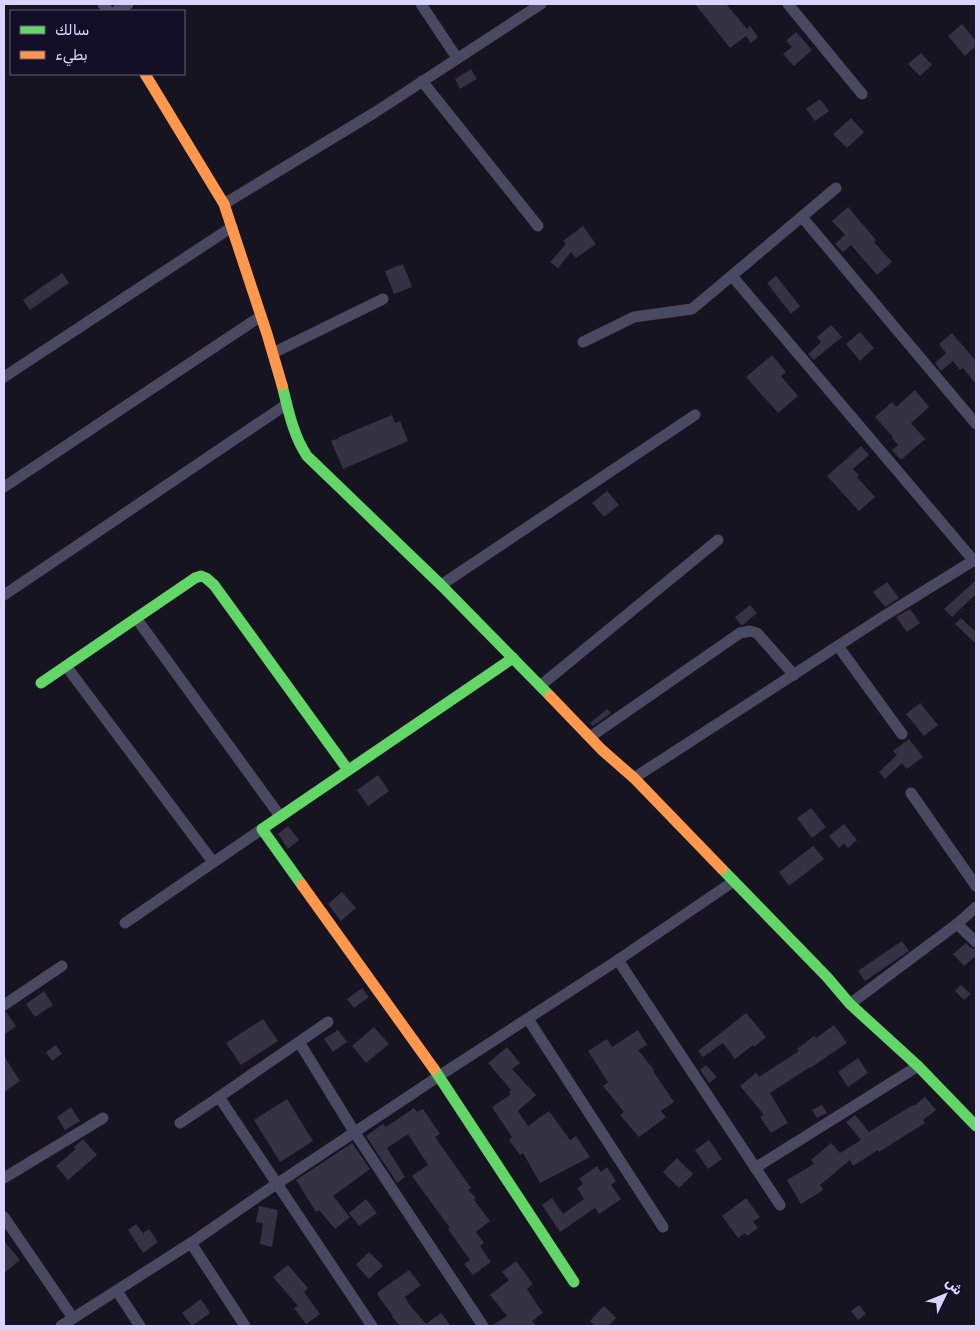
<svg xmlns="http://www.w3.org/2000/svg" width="980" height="1330" font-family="Rubik,'Noto Naskh Arabic',sans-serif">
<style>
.building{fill:#343243}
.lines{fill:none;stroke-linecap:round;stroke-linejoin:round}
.street{stroke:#4a4962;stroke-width:11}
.fast{stroke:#63d668;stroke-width:11}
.slow{stroke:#ff974d;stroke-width:11}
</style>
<rect width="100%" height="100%" fill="#161421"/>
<g class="building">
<path d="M695 4H726L747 29 750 26 758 37 751 43 746 36 730 48Z"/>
<path d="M962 24 976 41V46L965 56 948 36Z"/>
<path d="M796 32 812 50 794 66 783 54 792 47 786 41Z"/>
<path d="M921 53 932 65 920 76 908 64Z"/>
<path d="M471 69 477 79 460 89 455 79Z"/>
<path d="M820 99 829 111 815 121 806 109Z"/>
<path d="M851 118 864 132 847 148 833 134Z"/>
<path d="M848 207 876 240 874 242 892 262 877 275 851 245 843 252 835 244 845 235 832 221Z"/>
<path d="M583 226 596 244 576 258 571 252 558 268 550 262 566 244 563 241Z"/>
<path d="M403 264 412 287 394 294 385 271Z"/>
<path d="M62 273 69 283 30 310 23 300Z"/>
<path d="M776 276 800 306 791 314 767 283Z"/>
<path d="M831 325 842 337 814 360 808 354 821 342 817 337Z"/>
<path d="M860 332 874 348 860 361 846 344Z"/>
<path d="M952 333 976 361V384L963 368 960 370 953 361 941 371 935 363 946 353 939 344Z"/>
<path d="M772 355 786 372 781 376 798 396 778 413 746 377Z"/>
<path d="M915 390 929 407 911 423 925 439 901 460 892 450 898 445 892 438 893 437 875 417 892 402 896 407Z"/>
<path d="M392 415 395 423 400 421 408 441 343 469 331 441 339 438V437Z"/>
<path d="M861 446 869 455 853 469 859 475 857 477 875 497 859 511 827 476Z"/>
<path d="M607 491 619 505 604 517 592 503Z"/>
<path d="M976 580V594L952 617 944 609Z"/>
<path d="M887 582 899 598 885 607 873 592Z"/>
<path d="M750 605 757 613 743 625H741L735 617Z"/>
<path d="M910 609 920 623 907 632 896 617Z"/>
<path d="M961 618 976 632V644L955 624Z"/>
<path d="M920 703 938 725 924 736 906 714Z"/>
<path d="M607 709 611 713 593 726 590 723Z"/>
<path d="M909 739 923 757 907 769 902 763 885 779 879 772 897 755 893 751Z"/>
<path d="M378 775 389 791 368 806 357 790Z"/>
<path d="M811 808 826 827 812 838 797 818Z"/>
<path d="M844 824 857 840 848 848 844 843 839 848 829 836Z"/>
<path d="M288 826 299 840 288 849 278 834Z"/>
<path d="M813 846 824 859 789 886 779 872Z"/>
<path d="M342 892 356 908 341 921 328 904Z"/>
<path d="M902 941 909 951 865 981 858 971Z"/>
<path d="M966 943 971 948 976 949V956L964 966 953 954Z"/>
<path d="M961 985 971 994 964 1000 955 991Z"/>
<path d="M362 988 369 997 354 1008 347 999Z"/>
<path d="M44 991 53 1005 35 1017 26 1004Z"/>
<path d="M4 1012H6L16 1026 4 1035Z"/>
<path d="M746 1013 766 1037 754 1047 753 1045 735 1059 723 1043 703 1057 698 1051Z"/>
<path d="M263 1019 278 1041 241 1065 226 1043Z"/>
<path d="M834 1025 847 1043 810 1068V1067L770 1093 788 1123 771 1133 760 1117 764 1115 740 1086 756 1073 759 1077 799 1051 797 1049 814 1036 816 1038Z"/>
<path d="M374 1027 389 1044 366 1063 352 1046Z"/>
<path d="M338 1030 347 1042 333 1052 324 1039Z"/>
<path d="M638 1030 647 1045 638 1050 654 1070 653 1071 674 1102 661 1111 666 1117 639 1137 620 1115 624 1112 603 1086 608 1082 588 1051 607 1039 612 1047Z"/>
<path d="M56 1045 62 1054 52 1061 46 1052Z"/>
<path d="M507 1047 520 1063 512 1069 536 1095 518 1111 528 1126 549 1111 570 1140 576 1136 590 1157 540 1183 523 1153 520 1155 509 1140 512 1137 492 1107 511 1094 509 1092 511 1090 488 1063Z"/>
<path d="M4 1056 20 1081 4 1092Z"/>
<path d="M858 1058 868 1073 848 1087 838 1072Z"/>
<path d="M706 1065 717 1077 709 1083 700 1070Z"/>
<path d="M925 1097 936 1110 923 1120 925 1123 879 1152 878 1150 853 1166 850 1160 820 1185 823 1190 801 1204 787 1180 814 1164 811 1160 831 1143 840 1153 861 1140 846 1122 855 1115 869 1132 913 1105 914 1106Z"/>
<path d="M287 1099 313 1141 280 1162 254 1120Z"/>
<path d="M822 1105 827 1113 817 1118 812 1110Z"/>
<path d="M71 1107 80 1121 65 1130 57 1117Z"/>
<path d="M414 1108 417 1112 423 1109 440 1134 435 1137 471 1188 468 1190 476 1198 474 1200 490 1221 476 1232 484 1243 480 1246 491 1262 473 1275 464 1264 470 1260 448 1229 450 1228 412 1176 428 1165 408 1134 387 1148 405 1177 397 1183 366 1136 383 1124 386 1127Z"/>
<path d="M83 1139 97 1155 68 1180 56 1166 76 1149 74 1147Z"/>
<path d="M709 1140 722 1159 708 1169 695 1150Z"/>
<path d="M352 1143 370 1169 333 1196 350 1217 335 1229 319 1210 316 1212 296 1180Z"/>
<path d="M677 1158 693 1174 679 1188 663 1172Z"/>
<path d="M597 1166 601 1172 607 1167 616 1181 611 1185 621 1199 599 1214 595 1208 560 1232 542 1205 552 1198 563 1214 584 1199 577 1188 583 1184 579 1179Z"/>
<path d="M746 1198 760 1217 753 1222 758 1228 747 1236 745 1233 738 1238 722 1216Z"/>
<path d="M366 1199 377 1213 359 1226 349 1213Z"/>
<path d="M259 1206 278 1210 272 1247 260 1244 263 1223 256 1222Z"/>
<path d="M136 1224 143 1233 149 1229 158 1242 143 1253 128 1230Z"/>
<path d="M4 1241 20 1260 4 1273Z"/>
<path d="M369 1252 383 1266 369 1279 356 1265Z"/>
<path d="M516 1261 533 1284 527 1289 543 1313 532 1321 536 1326H491L507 1316 490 1295 509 1280 502 1272Z"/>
<path d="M288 1265 308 1288 304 1292 320 1314 306 1324 294 1308 298 1306 273 1277Z"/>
<path d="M409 1270 421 1285 405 1297 408 1302V1303L426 1324 441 1313 451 1326H400L392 1317 393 1316 378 1296V1292Z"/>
<path d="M201 1299 210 1313 192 1326 182 1313Z"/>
<path d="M859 1305 866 1314 858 1320 851 1311Z"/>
<path d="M604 1306 616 1318 608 1326H595L590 1321Z"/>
</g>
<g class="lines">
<g class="street">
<path d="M103 4 108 11"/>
<path d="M421 4 457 58"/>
<path d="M788 4 862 94"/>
<path d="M116 11 128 4"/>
<path d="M422 81 538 226"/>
<path d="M224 204 374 113 541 4"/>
<path d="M802 217 976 424"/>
<path d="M732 276 974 561"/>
<path d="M583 342 634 317 692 309 836 188"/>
<path d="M273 353 383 299"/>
<path d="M4 377 232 227"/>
<path d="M4 487 261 316"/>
<path d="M441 585 695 415"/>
<path d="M4 595 287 404"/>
<path d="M136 618 280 816"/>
<path d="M838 646 902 734"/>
<path d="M66 666 213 862"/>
<path d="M540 686 718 540"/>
<path d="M590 737 740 633 750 631 757 633 794 675"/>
<path d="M634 778 884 616 976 559"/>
<path d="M911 793 976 886"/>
<path d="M125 923 262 829"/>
<path d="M957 924 976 942"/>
<path d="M618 960 780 1205"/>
<path d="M850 1004 957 924 976 907"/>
<path d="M4 1005 62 966"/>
<path d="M528 1019 663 1227"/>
<path d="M299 1042 355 1133 483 1326"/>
<path d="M219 1097 372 1326"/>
<path d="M180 1123 219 1097 328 1022"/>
<path d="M755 1168 918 1066"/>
<path d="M4 1178 103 1118"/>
<path d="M4 1217 73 1318"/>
<path d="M191 1243 245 1326"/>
<path d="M117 1291 140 1326"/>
<path d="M61 1326 191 1243 263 1193 439 1076 618 960 734 881"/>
</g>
<g class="fast">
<path d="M282 385C288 409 293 435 307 456L441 585 550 696"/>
<path d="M41 683 195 578 201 576 206 578 214 585 348 770"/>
<path d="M722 869 827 977 850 1004 918 1066 976 1126"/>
<path d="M302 885 262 829 513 658"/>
<path d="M434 1069 574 1282"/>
</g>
<g class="slow">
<path d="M145 74 224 204 267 334 282 385"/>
<path d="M550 696 602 750 634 778 722 869"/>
<path d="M302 885 434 1069"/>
</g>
</g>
<rect width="980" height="1330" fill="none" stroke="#d9d4ff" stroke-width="10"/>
<rect x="10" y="10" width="175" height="65" fill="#130f26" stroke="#625e7d"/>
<rect x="20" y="26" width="25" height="8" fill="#63d668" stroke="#625e7d"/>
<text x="55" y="35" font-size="15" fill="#d9d4ff">سالك</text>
<rect x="20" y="51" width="25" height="8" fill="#ff974d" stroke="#625e7d"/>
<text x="55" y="60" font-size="15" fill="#d9d4ff">بطيء</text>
<g transform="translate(945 1295) rotate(47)" stroke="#130f26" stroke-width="4" paint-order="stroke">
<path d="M0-4L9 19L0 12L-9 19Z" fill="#d9d4ff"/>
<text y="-8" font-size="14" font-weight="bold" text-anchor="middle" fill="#d9d4ff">ش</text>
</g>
</svg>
